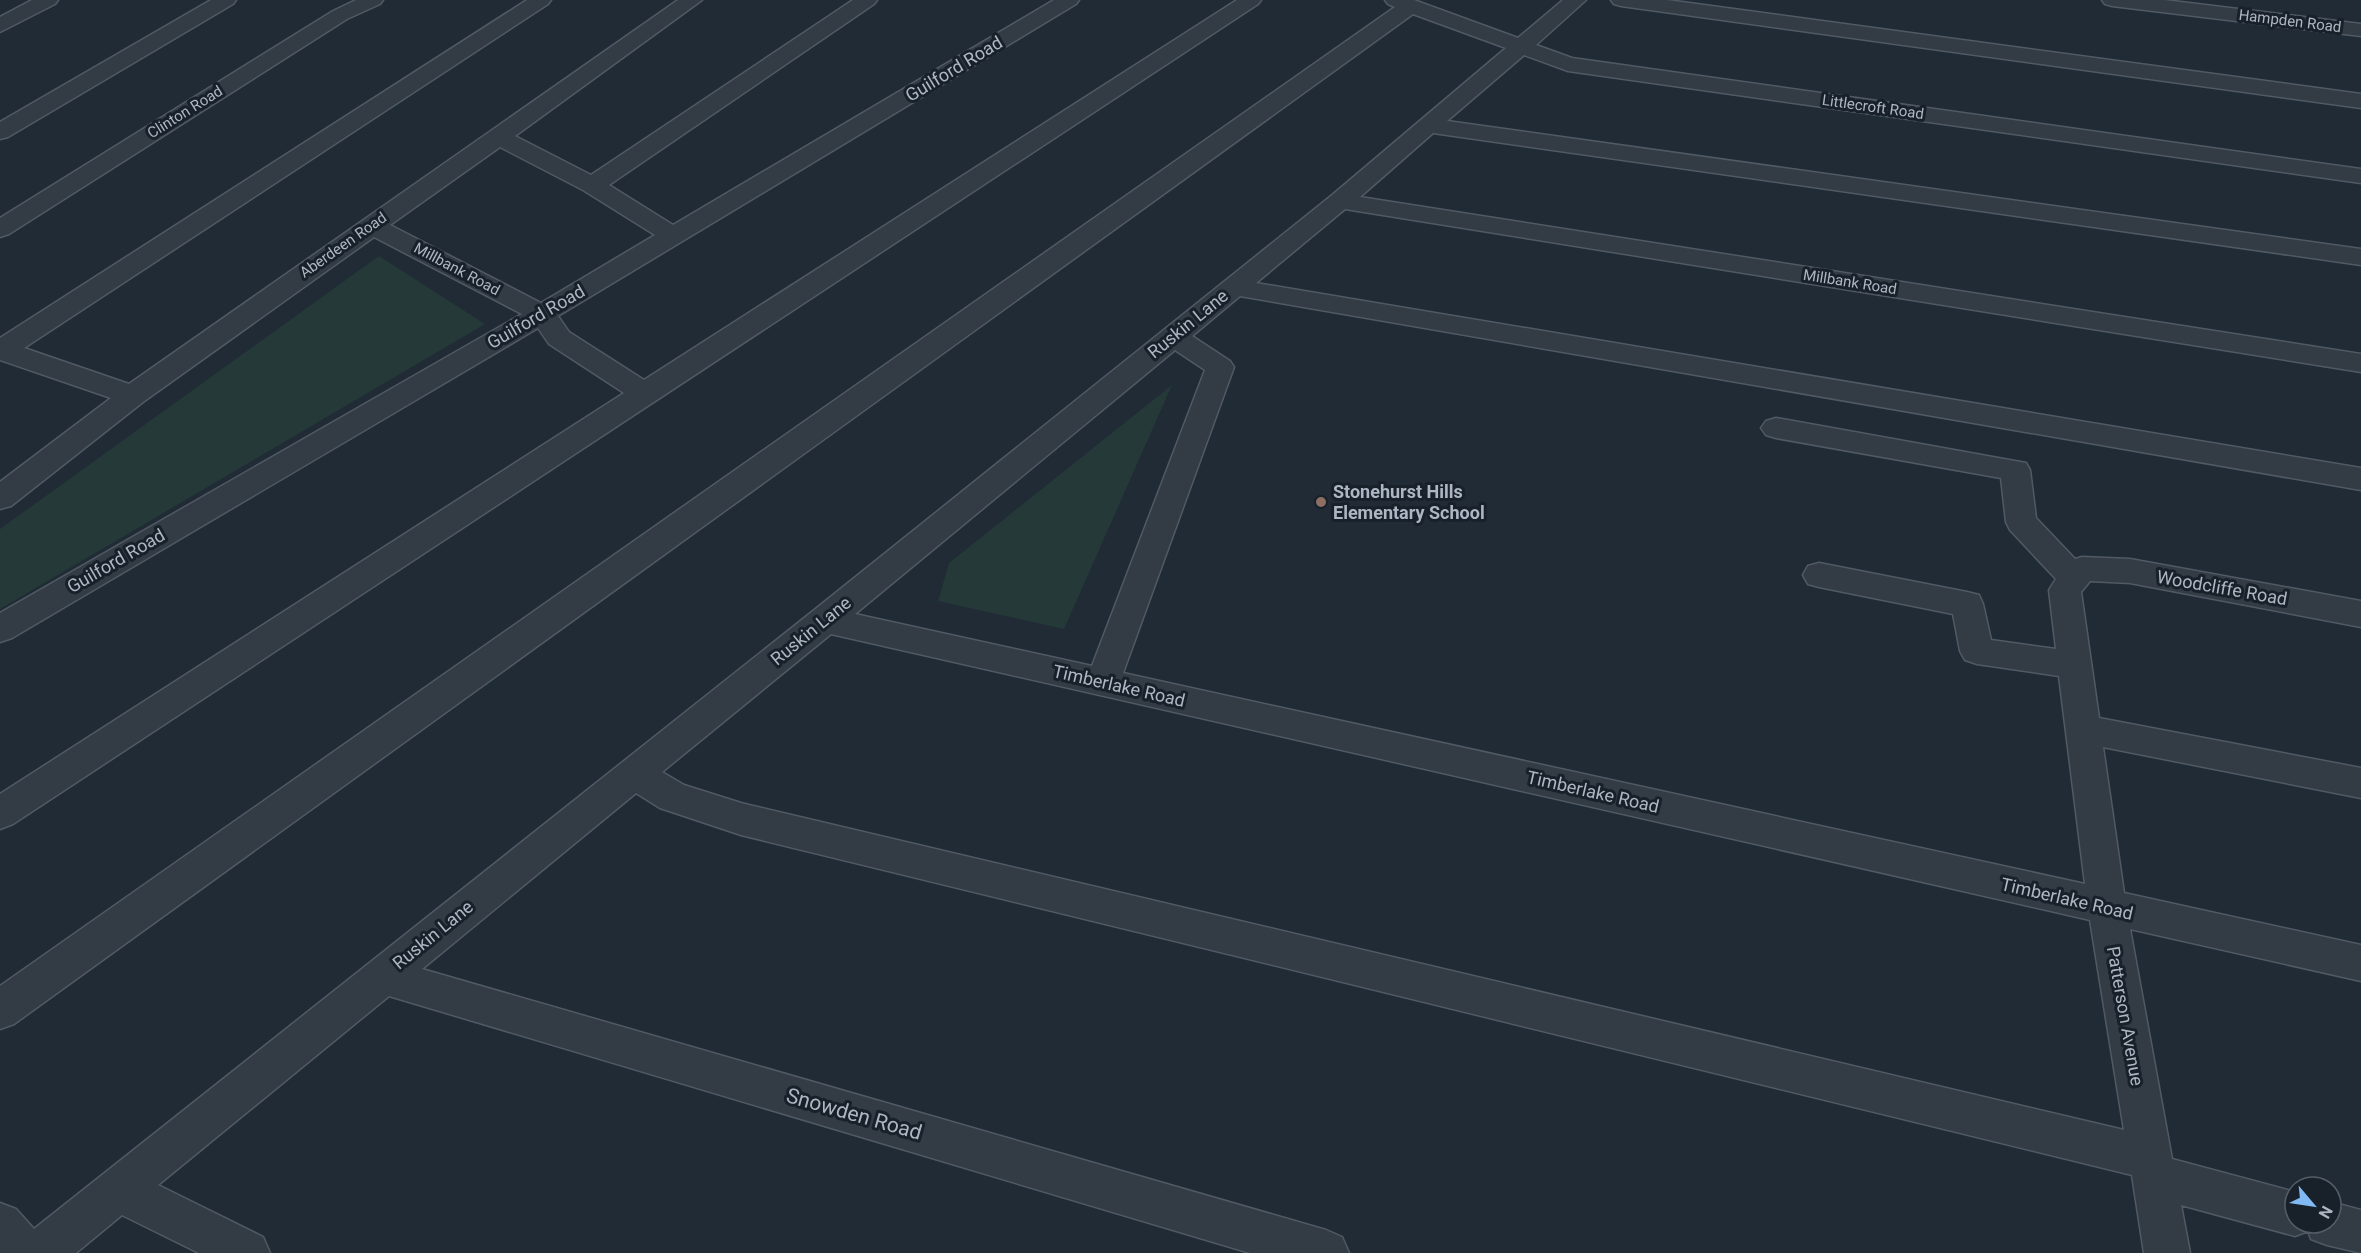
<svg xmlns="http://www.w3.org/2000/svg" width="2361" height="1253" font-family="Roboto,sans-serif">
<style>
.green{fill:#243938}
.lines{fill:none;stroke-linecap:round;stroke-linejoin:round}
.minor-casing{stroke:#505a64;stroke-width:3}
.minor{fill:#333c45;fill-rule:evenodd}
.education-dot{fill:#8d6e63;stroke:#18212a;stroke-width:2}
.labels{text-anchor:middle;stroke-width:6;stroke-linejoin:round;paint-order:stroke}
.far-street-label{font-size:15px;fill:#adb7c3;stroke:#18212a}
.street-label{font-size:18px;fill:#adb7c3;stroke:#18212a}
.poi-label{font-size:18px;font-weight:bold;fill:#adb7c3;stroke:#18212a;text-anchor:start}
.near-street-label{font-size:21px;fill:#adb7c3;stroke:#18212a}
</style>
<rect width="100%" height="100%" fill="#202b35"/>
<g class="green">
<path d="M379 256 485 324 0 609V529Z"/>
<path d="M1172 385 1064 629 938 601 949 563Z"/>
</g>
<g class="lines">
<defs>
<g id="minor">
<path d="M32 0H58L55 4 0 32V17Z"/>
<path d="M211 0H236L233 4 8 137 0 139V122Z"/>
<path d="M356 0H383L380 4 347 19 9 234 0 237V218L333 11Z"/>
<path d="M527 0H551L548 4 24 348 129 384 678 0H702L515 136 591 175 853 0H877L874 4 609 185 673 225 1054 0H1079L1076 4 558 316 569 332 644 380 1237 0H1261L1258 4 13 824 0 829V794L624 393 549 344 538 328 12 638 0 642V613L522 314 374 237 143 402 11 506 0 509V482L111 398 0 360V338ZM500 147 583 190 655 235 541 303 390 225Z"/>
<path d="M1385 0H1414L1518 38 1563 0H1586L1536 45 1572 58 2361 169V183L1568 71 1524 55 1447 121 2361 249V265L1433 133 1360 197 2361 354V372L1345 209 1256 283 2361 468V490L1240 296 1192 336 1230 361 1234 367 1123 673 2085 884 2059 676 1977 664 1965 660 1960 651 1953 614 1819 587 1808 584 1803 575 1808 566 1819 563 1967 592 1979 595 1983 604 1991 640 2056 649 2049 590 2056 579 2010 530 2006 522 2001 478 1776 438 1766 435 1761 428 1766 421 1776 418 2026 463 2030 470 2036 518 2075 559 2082 557 2130 559 2361 601V627L2130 583 2090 581 2081 592 2099 718 2361 768V798L2103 747 2124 893 2361 945V981L2130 929 2172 1159 2295 1192V1223H2331V1202L2361 1210V1253L2327 1245 2311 1239 2308 1231 2295 1236 2181 1205 2190 1253H2144L2132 1175 741 835 660 808 636 793 422 969 1326 1230 1342 1237 1349 1253H1250L389 996 158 1185 263 1237 270 1253H199L122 1215 76 1253H0V1203L16 1209 34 1229 813 611 1331 196 1506 48 1413 14 14 1024 0 1029V986L1395 7 1388 4ZM1175 350 1205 370 1092 666 855 614ZM831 634 2090 920 2124 1130 741 803 684 785 662 772Z"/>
<path d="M1611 0H1667L2361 94V108L1621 6 1614 4Z"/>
<path d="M2102 0H2164L2361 24V36L2112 6 2105 4Z"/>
</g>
</defs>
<use href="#minor" class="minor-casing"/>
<use href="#minor" class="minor"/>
</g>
<circle class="education-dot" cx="1321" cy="502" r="6"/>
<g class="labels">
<g class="far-street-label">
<text transform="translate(2290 21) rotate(7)" y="5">Hampden Road</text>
<text transform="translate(1873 107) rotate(8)" y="5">Littlecroft Road</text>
<text transform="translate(185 112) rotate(-32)" y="5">Clinton Road</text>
<text transform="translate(343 245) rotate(-35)" y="5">Aberdeen Road</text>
<text transform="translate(457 269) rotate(28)" y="5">Millbank Road</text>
<text transform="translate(1850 282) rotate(9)" y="5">Millbank Road</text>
</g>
<g class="street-label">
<text transform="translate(954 69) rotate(-31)" y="6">Guilford Road</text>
<text transform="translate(536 317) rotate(-30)" y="6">Guilford Road</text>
<text transform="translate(1188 324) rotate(-39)" y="6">Ruskin Lane</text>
<text transform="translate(116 561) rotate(-30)" y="6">Guilford Road</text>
<text transform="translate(2222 588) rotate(10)" y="6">Woodcliffe Road</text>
<text transform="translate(811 631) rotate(-39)" y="6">Ruskin Lane</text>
<text transform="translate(1119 686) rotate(13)" y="6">Timberlake Road</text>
<text transform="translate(1593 792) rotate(13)" y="6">Timberlake Road</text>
<text transform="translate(2067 899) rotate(13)" y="6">Timberlake Road</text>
<text transform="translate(433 935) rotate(-39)" y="6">Ruskin Lane</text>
<text transform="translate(2125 1016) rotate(80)" y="6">Patterson Avenue</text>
</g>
<g class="poi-label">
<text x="1333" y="498">Stonehurst Hills<tspan x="1333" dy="21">Elementary School</tspan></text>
</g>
<g class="near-street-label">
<text transform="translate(854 1114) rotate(16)" y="7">Snowden Road</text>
</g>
</g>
<g transform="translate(2313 1205) rotate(119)"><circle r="28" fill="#18212a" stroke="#545d67" stroke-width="1.5"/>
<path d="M0-4.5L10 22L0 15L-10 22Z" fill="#80b9f4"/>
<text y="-9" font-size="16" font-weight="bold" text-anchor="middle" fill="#adb7c3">N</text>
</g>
</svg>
